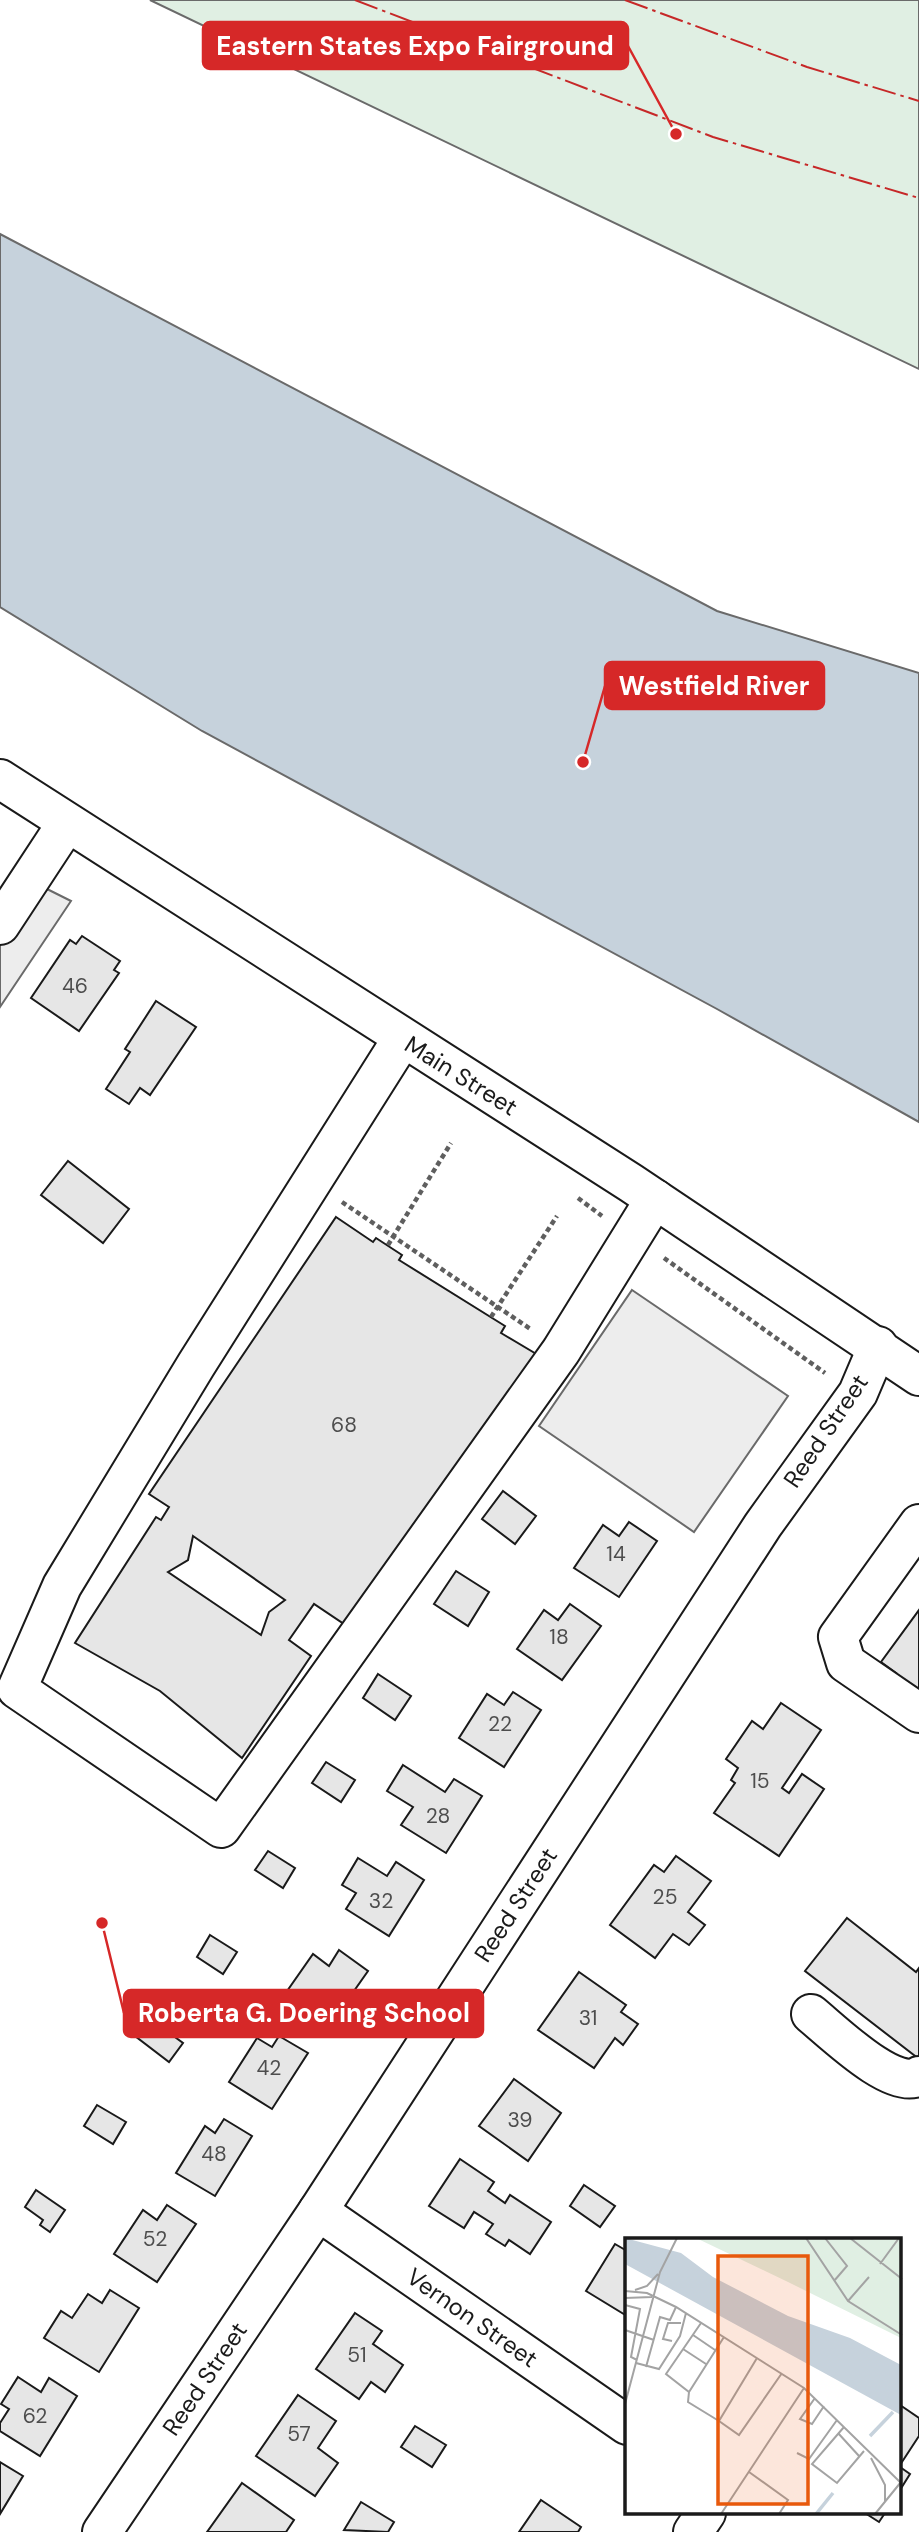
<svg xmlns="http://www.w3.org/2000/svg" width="919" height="2532" font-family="'DM Sans',sans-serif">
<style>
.green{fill:#e0efe3;stroke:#6a6a6a;stroke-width:2}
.parking{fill:#ededed;stroke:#6a6a6a;stroke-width:2}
.water{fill:#c6d2dc;stroke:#6a6a6a;stroke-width:2}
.building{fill:#e6e6e6;stroke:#1a1a1a;stroke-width:2;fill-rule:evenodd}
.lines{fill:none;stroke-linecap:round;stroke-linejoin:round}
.minor-casing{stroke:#1a1a1a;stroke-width:42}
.major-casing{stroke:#1a1a1a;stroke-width:42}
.path{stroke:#5f5f5f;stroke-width:4.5;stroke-dasharray:5 3.5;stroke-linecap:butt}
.minor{stroke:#fff;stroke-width:38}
.major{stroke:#fff;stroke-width:38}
.power{stroke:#c62828;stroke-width:2;stroke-dasharray:24 5 3.5 5;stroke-linecap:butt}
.labels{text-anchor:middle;stroke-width:5;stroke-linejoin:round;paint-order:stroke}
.number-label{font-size:21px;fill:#4d4d4d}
.street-label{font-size:24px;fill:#1a1a1a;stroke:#fff}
.inset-river{fill:none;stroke:#c6d2dc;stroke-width:3.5}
.inset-road{fill:none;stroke:#a3a3a3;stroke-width:2}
.view{fill:#e8590c;fill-opacity:0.15;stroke:#e8590c;stroke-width:3.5}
.inset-edge{fill:none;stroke:#1a1a1a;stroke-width:3.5}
.leader{fill:none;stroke:#d62828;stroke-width:2.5}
.callout-dot{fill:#d62828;stroke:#fff;stroke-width:2.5}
.callout{fill:#d62828;stroke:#d62828;stroke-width:2.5}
.callout-label{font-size:26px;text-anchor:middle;font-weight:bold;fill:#fff}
</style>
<rect width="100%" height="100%" fill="#fff"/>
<path class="green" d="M150 0H919V369Z"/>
<g class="parking">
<path d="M19 875 71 901 0 1007V896Z"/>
<path d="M632 1290 788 1396 694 1532 539 1426Z"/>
</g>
<path class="water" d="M0 234 717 611 919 673V1122L717 1009 202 731 0 607Z"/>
<g class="building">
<path d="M82 936 120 961 114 970 119 973 79 1031 31 998 70 940 76 944Z"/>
<path d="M156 1001 196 1027 150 1095 140 1088 129 1104 106 1089 130 1052 125 1049Z"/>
<path d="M68 1161 129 1209 103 1243 41 1195Z"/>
<path d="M336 1217 373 1242 376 1238 402 1255 399 1260 505 1326 501 1333 538 1355 353 1630 314 1604 289 1640 311 1656 242 1758 160 1691 75 1643 156 1517 161 1520 169 1507 149 1494ZM193 1536 285 1600 269 1612 261 1635 168 1572 188 1560Z"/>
<path d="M503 1491 536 1516 515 1544 482 1519Z"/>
<path d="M629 1522 657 1541 619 1597 574 1568 603 1525 619 1536Z"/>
<path d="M456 1571 489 1592 468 1626 434 1604Z"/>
<path d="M570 1604 601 1626 562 1680 517 1649 544 1610 558 1620Z"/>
<path d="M919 1610V1702L890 1681 896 1673 881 1662Z"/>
<path d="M378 1674 411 1696 395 1720 363 1698Z"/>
<path d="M513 1692 541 1710 504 1767 459 1738 487 1694 504 1705Z"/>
<path d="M781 1703 821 1730 782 1788 789 1793 802 1774 824 1789 779 1856 714 1813 735 1783 731 1780 738 1768 726 1759 752 1721 763 1729Z"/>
<path d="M326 1762 355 1780 341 1802 312 1783Z"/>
<path d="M403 1765 445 1792 454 1779 482 1796 446 1853 401 1825 413 1807 387 1791Z"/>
<path d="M268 1851 295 1868 283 1888 255 1870Z"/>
<path d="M676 1856 711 1881 688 1912 705 1925 689 1945 673 1934 655 1958 610 1925 654 1865 664 1872Z"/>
<path d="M358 1858 387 1876 396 1862 424 1880 389 1936 346 1909 356 1893 342 1885Z"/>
<path d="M847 1918 916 1972 919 1968V2059L805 1971Z"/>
<path d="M210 1935 237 1952 223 1974 197 1957Z"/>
<path d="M339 1950 368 1971 330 2025 285 1994 313 1954 329 1966Z"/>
<path d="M579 1972 626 2005 621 2012 638 2024 623 2045 615 2038 594 2068 538 2030Z"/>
<path d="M149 2018 183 2043 169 2062 135 2036Z"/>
<path d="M279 2036 308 2053 272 2109 229 2082 257 2038 272 2047Z"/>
<path d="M514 2079 561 2113 528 2161 479 2126Z"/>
<path d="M97 2105 126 2122 113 2144 84 2126Z"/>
<path d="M224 2119 252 2136 215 2196 176 2173 205 2126 215 2133Z"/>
<path d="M460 2159 494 2182 488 2191 505 2203 510 2195 551 2222 530 2254 509 2240 505 2246 486 2234 493 2224 474 2212 464 2228 429 2206Z"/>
<path d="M584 2185 615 2206 600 2227 570 2206Z"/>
<path d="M36 2190 65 2210 50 2232 40 2225 43 2220 25 2207Z"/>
<path d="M167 2205 196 2224 157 2282 114 2254 143 2210 157 2220Z"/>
<path d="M615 2244 627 2251V2316L586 2291Z"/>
<path d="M110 2290 139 2308 99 2372 44 2338 61 2311 72 2318 88 2294 102 2303Z"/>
<path d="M355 2313 382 2331 373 2344 403 2365 385 2392 371 2382 359 2399 316 2369Z"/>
<path d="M18 2377 41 2392 49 2378 77 2396 40 2456 0 2431V2423L9 2409 1 2404Z"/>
<path d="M298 2395 336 2421 318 2448 338 2463 315 2496 256 2456Z"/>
<path d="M900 2405 919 2418V2436L900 2465Z"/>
<path d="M415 2426 446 2445 432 2467 401 2447Z"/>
<path d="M0 2462 23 2476 0 2514Z"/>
<path d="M900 2467 910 2474 900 2490Z"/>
<path d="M242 2483 294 2520 286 2532H207Z"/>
<path d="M541 2500 581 2527 578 2532H519Z"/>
<path d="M361 2502 394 2522 388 2532 344 2530Z"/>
<path d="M865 2513H885L879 2522Z"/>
</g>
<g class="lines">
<defs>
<g id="minor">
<path d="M0 925 67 823"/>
<path d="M402 1039 196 1365 62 1586 17 1689 221 1828 561 1351 655 1199"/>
<path d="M919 1524 838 1637 846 1663 919 1713"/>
<path d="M811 2014C832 2031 894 2092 919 2076"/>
<path d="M318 2211 627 2425"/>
<path d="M102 2532 318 2211 763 1525 858 1393 878 1346"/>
<path d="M693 2532 706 2513"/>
</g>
<path id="major" d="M0 779 631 1183 919 1376"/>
</defs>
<use href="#minor" class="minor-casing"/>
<use href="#major" class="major-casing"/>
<g class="path">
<path d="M578 1198 602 1216"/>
<path d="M342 1202 532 1330"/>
<path d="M388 1245 451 1143"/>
<path d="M664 1258 825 1373"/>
<path d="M491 1317 557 1216"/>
</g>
<use href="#minor" class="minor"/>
<use href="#major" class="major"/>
<g class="power">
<path d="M355 0 713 137 919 198"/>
<path d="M625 0 807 67 919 101"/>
</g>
</g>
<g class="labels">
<g class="number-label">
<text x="75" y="993">46</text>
<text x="344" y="1432">68</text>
<text x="616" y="1561">14</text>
<text x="559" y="1644">18</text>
<text x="500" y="1731">22</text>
<text x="760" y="1788">15</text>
<text x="438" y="1823">28</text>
<text x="665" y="1904">25</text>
<text x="381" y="1908">32</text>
<text x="588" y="2025">31</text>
<text x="269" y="2075">42</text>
<text x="520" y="2127">39</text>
<text x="214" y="2161">48</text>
<text x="155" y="2246">52</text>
<text x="357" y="2362">51</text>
<text x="35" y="2423">62</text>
<text x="299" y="2441">57</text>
</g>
<g class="street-label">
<text transform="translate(461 1076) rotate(32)" y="8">Main Street</text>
<text transform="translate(826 1431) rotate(-56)" y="8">Reed Street</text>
<text transform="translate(516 1905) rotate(-57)" y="8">Reed Street</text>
<text transform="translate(472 2318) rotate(35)" y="8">Vernon Street</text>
<text transform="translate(205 2379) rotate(-56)" y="8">Reed Street</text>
</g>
</g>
<g transform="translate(625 2238)">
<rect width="276" height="276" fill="#fff"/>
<path d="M71 0H276V100L163 44Z" fill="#e0efe3"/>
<path d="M0 0 56 15 88 39 163 78 225 100 276 127V177L0 26Z" fill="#c6d2dc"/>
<path class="inset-river" d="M245 198 268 174M191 276 208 255"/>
<path class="inset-road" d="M181 0 223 63 277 97M200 0 222 28 209 43M225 0 277 41M255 26 274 0M10 52 22 48 33 36M0 53 22 55 51 69 179 150 277 246M0 60 27 59M223 63 244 39M0 67 15 71 6 119 12 122M76 85 41 136 64 154 99 99M0 92 29 102M68 97 90 112M47 103 38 101 43 85H56M58 111 81 126M132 120 94 183 114 197 157 135M11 125 34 131 55 98 61 75M21 129 35 79 45 82 51 69M64 154 63 164 94 183M190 160 175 181 187 186 199 168M0 166 35 34 52 0M219 189 187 226 212 245 239 213M213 195 234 218M172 215 184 221 212 182M246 220 260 247V263M124 234 163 262 154 276M96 276 179 150M250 276 276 244"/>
<path class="view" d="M93 18H183V266H93Z"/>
<rect width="276" height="276" class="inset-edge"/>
</g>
<path class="leader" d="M676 134L628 46M583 762L605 686M102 1923L124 2013"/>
<g class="callout-dot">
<circle cx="676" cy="134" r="7"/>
<circle cx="583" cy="762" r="7"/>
<circle cx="102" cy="1923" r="7"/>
</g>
<g class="callout">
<rect x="203" y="22" width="425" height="47" rx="7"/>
<rect x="605" y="662" width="219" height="47" rx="7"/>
<rect x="124" y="1990" width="359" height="47" rx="7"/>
</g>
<g class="callout-label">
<text x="415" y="55">Eastern States Expo Fairground</text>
<text x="714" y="695">Westfield River</text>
<text x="304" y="2022">Roberta G. Doering School</text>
</g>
</svg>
